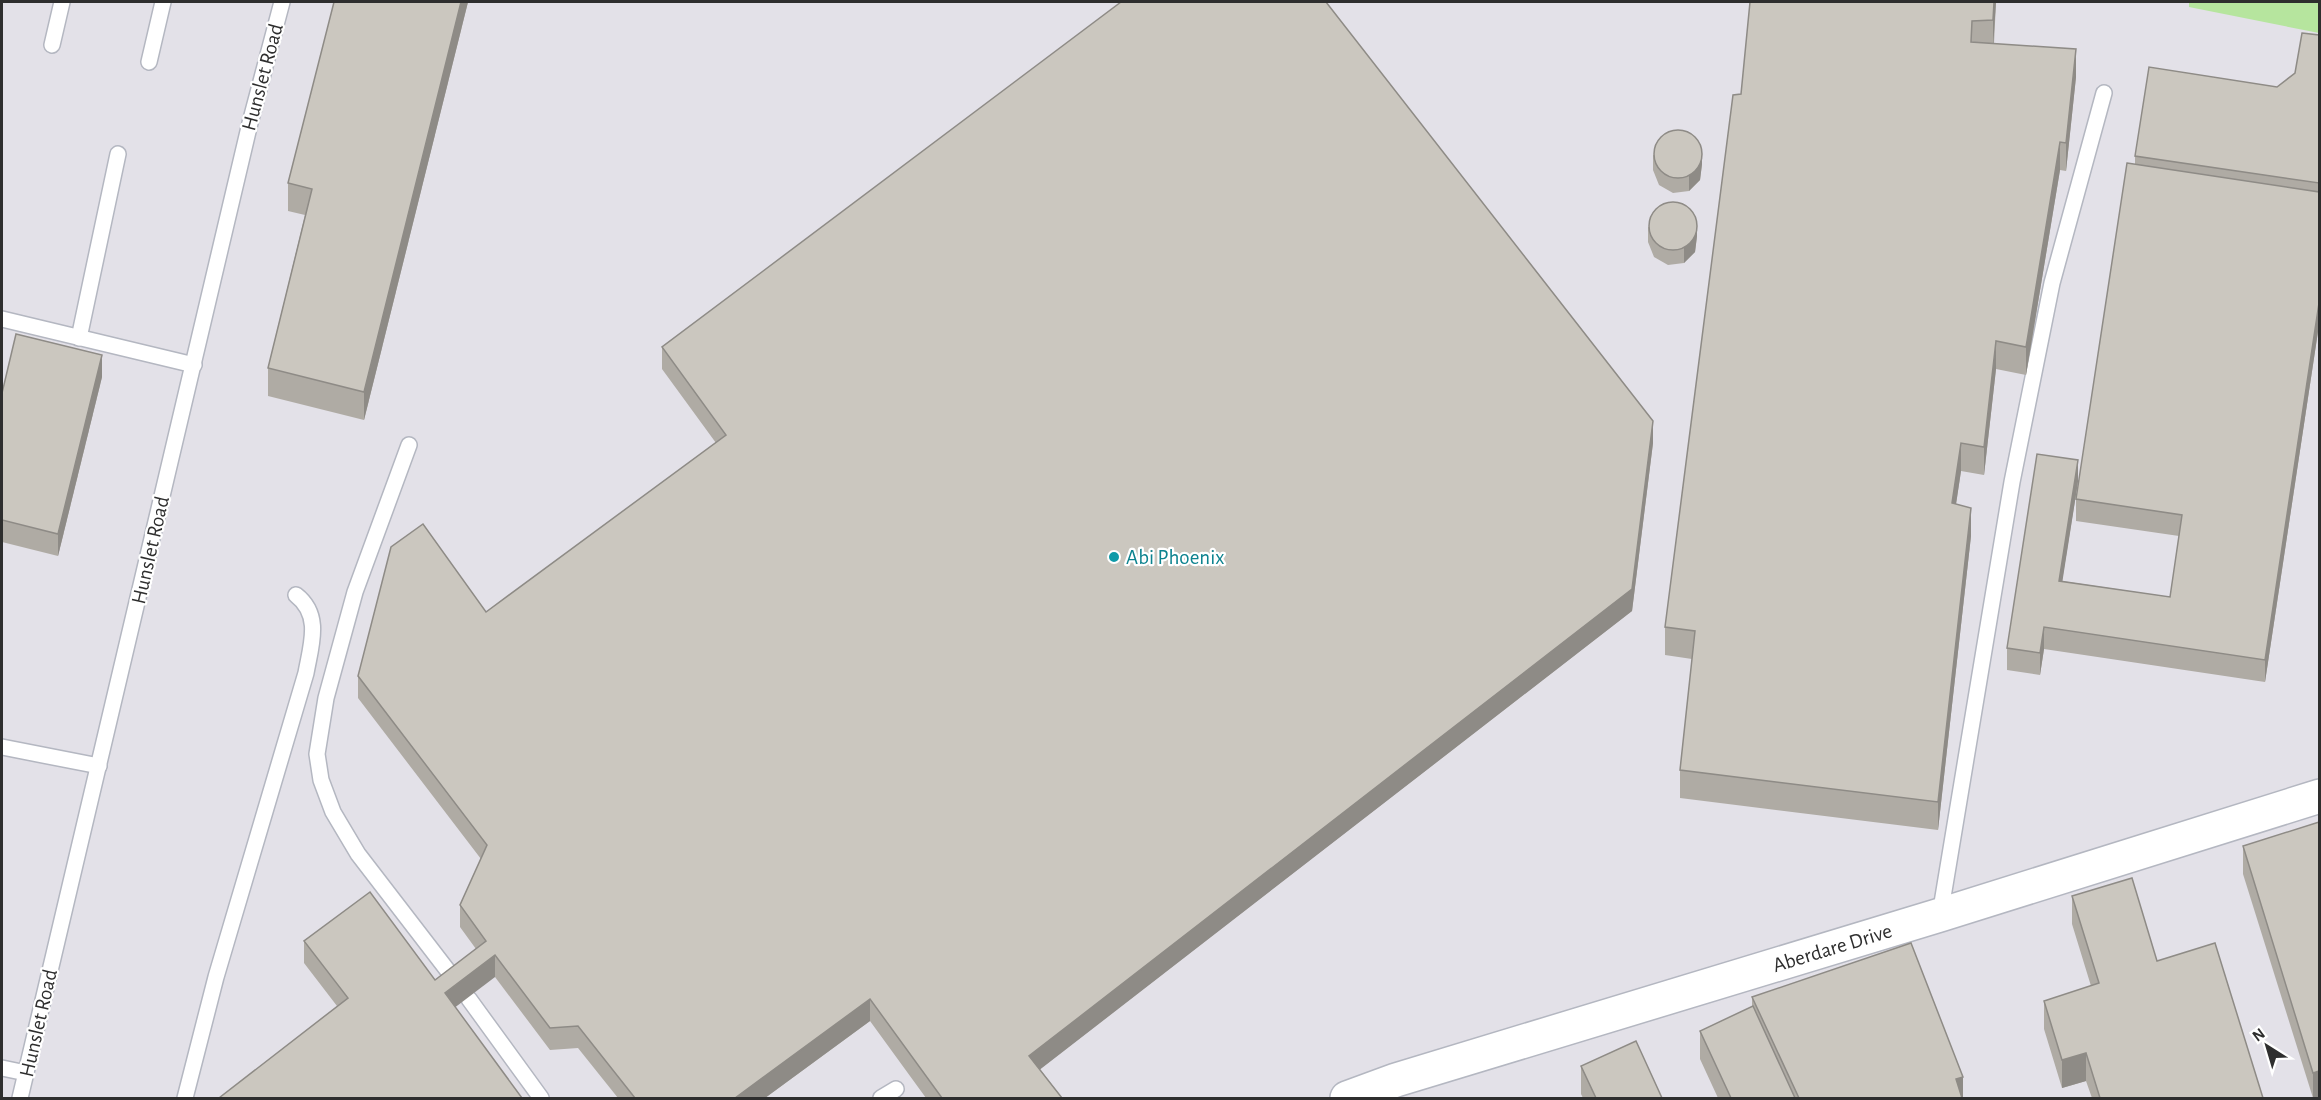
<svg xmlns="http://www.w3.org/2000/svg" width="2321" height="1100" font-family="'Alegreya Sans',sans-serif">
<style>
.industrial{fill:#e3e1e8}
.green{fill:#b6e59e}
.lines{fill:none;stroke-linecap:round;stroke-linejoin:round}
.lane-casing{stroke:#b4b7c1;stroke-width:18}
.secondary-casing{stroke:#b4b7c1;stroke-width:36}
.lane{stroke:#fff;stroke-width:15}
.secondary{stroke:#fff;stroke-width:33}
.wall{fill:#afaba4}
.shaded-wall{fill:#8e8b86}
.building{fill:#cbc7bf;stroke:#8e8b86;stroke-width:1.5}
.culture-dot{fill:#0f9aa8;stroke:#fff;stroke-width:2}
.labels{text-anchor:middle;stroke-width:4.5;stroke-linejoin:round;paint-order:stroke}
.street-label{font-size:21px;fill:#2e2e2e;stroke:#fff}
.culture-label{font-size:21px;fill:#0d838f;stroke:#fff;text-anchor:start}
</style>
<rect width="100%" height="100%" fill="#efe9e1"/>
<rect class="industrial" x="2" y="2" width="2317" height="1096"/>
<path class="green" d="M2189 2H2319V33L2189 7Z"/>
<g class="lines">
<defs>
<g id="lane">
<path d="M52 45 62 2"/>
<path d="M149 62 163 2"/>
<path d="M2 319 194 365"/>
<path d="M79 338 118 154"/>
<path d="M409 445 355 592 326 698 317 754 321 780 333 812 358 854 458 984"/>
<path d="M2 747 99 766"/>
<path d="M1940 915 2012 482 2052 283 2104 93"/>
<path d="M469 999 541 1098"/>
<path d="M2 1068 26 1073"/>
<path d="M20 1098 250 123 282 2"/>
<path d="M185 1098 216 977 306 673C311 645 322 615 296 595"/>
<path d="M881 1098 896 1089"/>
</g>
<g id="secondary">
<path id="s1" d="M1347 1098 1396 1080 1940 915 2320 796"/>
</g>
</defs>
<use href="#lane" class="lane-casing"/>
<use href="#secondary" class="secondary-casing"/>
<use href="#lane" class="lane"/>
<use href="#secondary" class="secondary"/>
</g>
<g class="wall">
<path d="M468 2 364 420 268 396V368L305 215 288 211V183Z"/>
<path d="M1996 2 1994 44 2076 77 2066 171 2060 170 2026 375 1996 369 1984 475 1961 471 1956 504 1971 536 1938 830 1680 798V770L1692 659 1665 655V627L1741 94Z"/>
<path d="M2319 35V325L2265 682 2044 649 2040 675 2007 670V648L2078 482 2062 581 2170 597 2179 536 2076 521V499L2135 165V156L2277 87 2295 73Z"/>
<path d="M1653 155 1702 164 1700 180 1689 191 1673 193 1659 185 1653 170Z"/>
<path d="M1648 227 1697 236 1695 252 1684 263 1668 265 1654 257 1648 242Z"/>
<path d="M662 347 1653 443 1632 611 1040 1069 1062 1098H926L870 1021 765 1098H618L578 1048 550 1050 495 977 337 1006 304 963V941L435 980 476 949 460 927V905L481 859 358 698V676L486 612 716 443 662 369Z"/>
<path d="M102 377 58 556 2 542V393Z"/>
<path d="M2319 822V1098H2313L2243 874V846Z"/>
<path d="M2072 896 2157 961 2263 1098H2092L2086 1081 2062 1088 2044 1029V1001L2091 986 2072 924Z"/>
<path d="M1752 997 1963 1098H1718L1700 1059V1031L1752 1007Z"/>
<path d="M1581 1066 1662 1098H1583L1581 1094Z"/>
</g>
<g class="shaded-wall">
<path d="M461 2H468L364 420V392Z"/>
<path d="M1994 2H1996L1993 48V20Z"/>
<path d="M2076 49V77L2066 171V143Z"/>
<path d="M2060 142V170L2026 375V347Z"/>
<path d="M1702 149V164L1700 180 1689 191V176Z"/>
<path d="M1697 221V236L1695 252 1684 263V248Z"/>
<path d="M2319 303V325L2265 682V660Z"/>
<path d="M1996 341V369L1984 475V447Z"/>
<path d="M102 355V377L58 556V534Z"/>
<path d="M1653 421V443L1632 611 1029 1078V1056Z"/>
<path d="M1961 443V471L1952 531V503Z"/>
<path d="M2078 460V482L2059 603V581Z"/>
<path d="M1971 508V536L1938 830V802Z"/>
<path d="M2044 627V649L2040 675V653Z"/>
<path d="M495 955V977L445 1015V993Z"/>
<path d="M870 999V1021L765 1098H735Z"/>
<path d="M2086 1053V1081L2062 1088V1060Z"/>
<path d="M2319 1071V1098H2313V1073Z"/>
<path d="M1963 1077V1098H1956V1079Z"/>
</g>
<g class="building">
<path d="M334 2H461L364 392 268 368 312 189 288 183Z"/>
<path d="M1121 2H1326L1653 421 1632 589 1029 1056 1062 1098H942L870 999 735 1098H635L578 1026 550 1028 495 955 445 993 522 1098H219L348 998 304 941 370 892 435 980 486 941 460 905 487 845 358 676 391 547 423 524 486 612 726 435 662 347Z"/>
<path d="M1750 2H1994L1993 20 1972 21 1971 42 2076 49 2066 143 2060 142 2026 347 1996 341 1984 447 1961 443 1952 503 1971 508 1938 802 1680 770 1695 631 1665 627 1733 95 1741 94Z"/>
<path d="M2302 33 2319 35V183L2135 156 2149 67 2277 87 2295 73Z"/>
<circle cx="1678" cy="154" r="24"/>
<path d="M2127 163 2319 192V303L2265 660 2044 627 2040 653 2007 648 2037 454 2078 460 2059 581 2170 597 2182 515 2076 499Z"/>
<circle cx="1673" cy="226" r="24"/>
<path d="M16 334 102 355 58 534 2 520V393Z"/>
<path d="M2319 822V1071L2313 1073 2243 846Z"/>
<path d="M2132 878 2157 961 2215 943 2263 1098H2100L2086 1053 2062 1060 2044 1001 2099 983 2072 896Z"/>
<path d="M1911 943 1963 1077 1956 1079 1962 1098H1799L1752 997Z"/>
<path d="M1753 1006 1795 1098H1731L1700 1031Z"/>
<path d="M1636 1041 1662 1098H1596L1581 1066Z"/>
</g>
<circle class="culture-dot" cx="1114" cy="557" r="6"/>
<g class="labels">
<g class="street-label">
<text transform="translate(262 77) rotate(-75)" y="7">Hunslet Road</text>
<text transform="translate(150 550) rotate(-77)" y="7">Hunslet Road</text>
<text dy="7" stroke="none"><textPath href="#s1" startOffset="508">Aberdare Drive</textPath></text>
<text transform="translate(38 1023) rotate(-77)" y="7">Hunslet Road</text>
</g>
<g class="culture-label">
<text x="1126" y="564">Abi Phoenix</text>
</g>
</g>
<rect width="2321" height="1100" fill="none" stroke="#2e2e2e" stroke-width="6"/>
<g transform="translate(2267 1046) rotate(323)" stroke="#ffffff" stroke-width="4.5" paint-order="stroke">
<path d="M0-4.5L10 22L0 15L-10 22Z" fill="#2e2e2e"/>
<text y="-9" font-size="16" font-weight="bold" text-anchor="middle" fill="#2e2e2e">N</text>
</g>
</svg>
